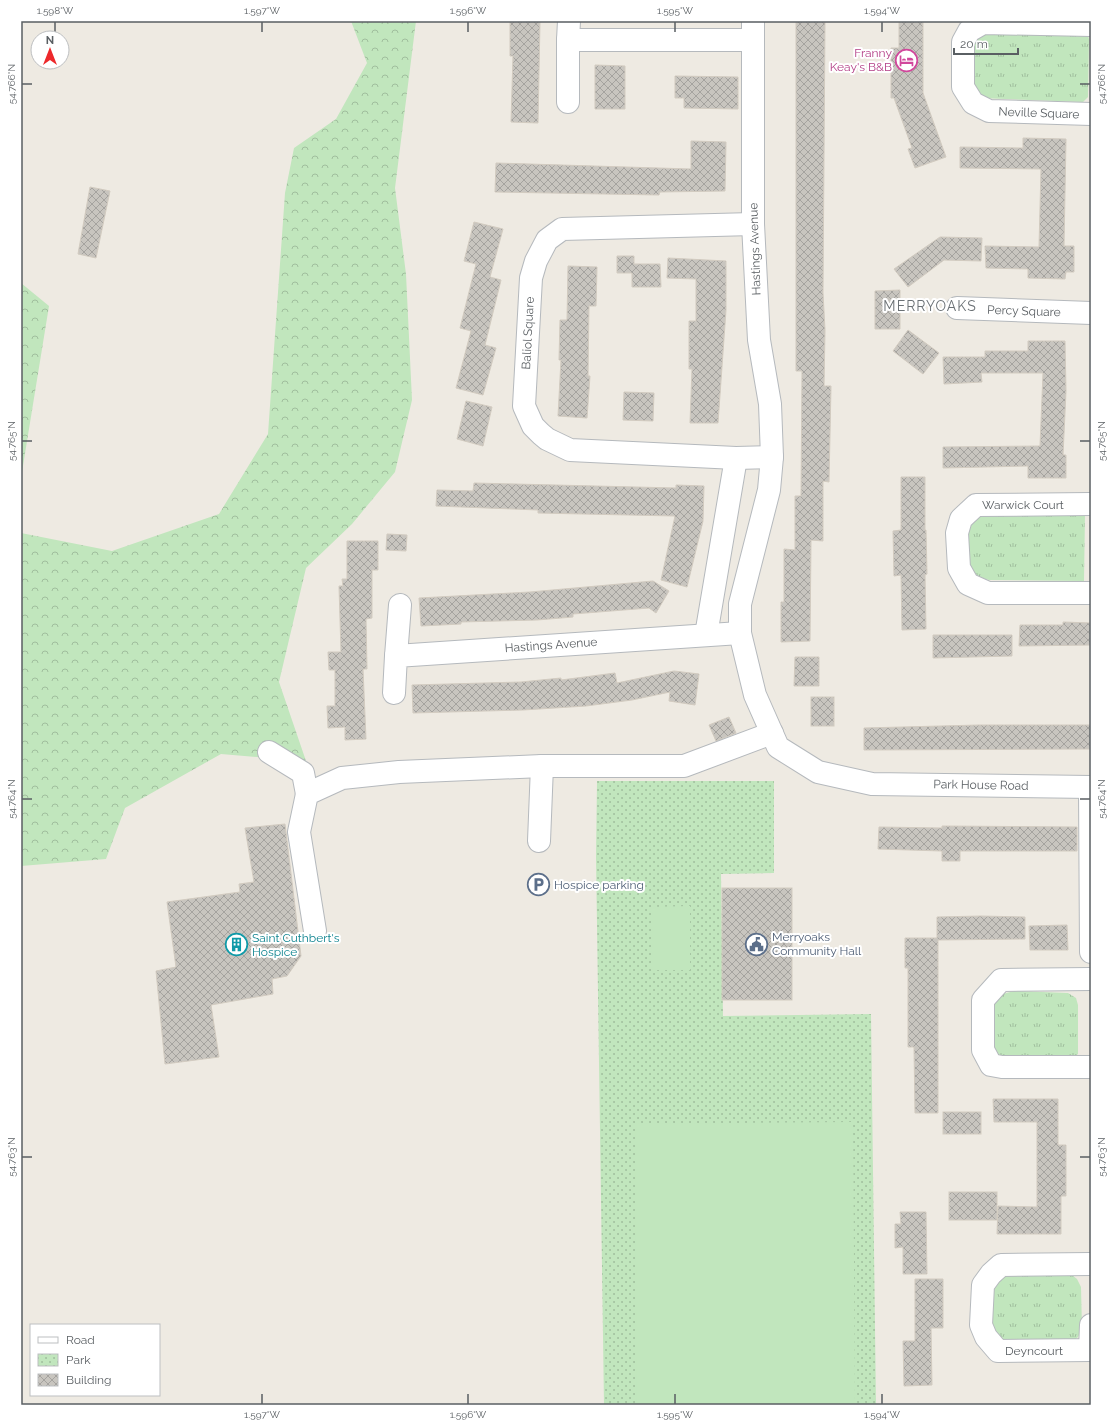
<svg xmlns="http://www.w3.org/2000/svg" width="1112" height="1426" font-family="Raleway,sans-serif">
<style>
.grass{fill:url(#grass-tufts)}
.forest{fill:url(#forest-crowns)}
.park{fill:url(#park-dots)}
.pitch{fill:#c1e6bd}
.building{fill:url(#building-cross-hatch);stroke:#d2cbc0}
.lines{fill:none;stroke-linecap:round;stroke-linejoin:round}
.minor-casing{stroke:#b5b9bd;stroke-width:24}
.minor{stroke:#fff;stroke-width:22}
.ticks{fill:none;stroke:#5a5f63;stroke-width:1.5}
.labels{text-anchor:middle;stroke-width:4;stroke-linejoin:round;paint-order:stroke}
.hotel-label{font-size:12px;fill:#b23c85;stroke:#fff;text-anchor:end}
.street-label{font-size:12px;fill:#5a5f63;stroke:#fff}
.service-label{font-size:12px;fill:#4e5e75;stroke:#fff;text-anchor:start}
.culture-label{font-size:12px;fill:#0d838f;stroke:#fff;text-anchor:start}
.quarter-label{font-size:14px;letter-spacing:1px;fill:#6b7175;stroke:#fff}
.neatline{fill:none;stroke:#5a5f63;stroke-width:1.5}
.ticks-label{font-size:10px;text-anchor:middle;fill:#5a5f63}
</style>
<defs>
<pattern id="grass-tufts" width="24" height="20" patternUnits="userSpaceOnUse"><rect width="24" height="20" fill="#c1e6bd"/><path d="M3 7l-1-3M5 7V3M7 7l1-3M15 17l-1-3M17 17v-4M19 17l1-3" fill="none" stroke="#a0be9d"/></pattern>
<pattern id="forest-crowns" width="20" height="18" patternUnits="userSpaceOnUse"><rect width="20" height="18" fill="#c1e6bd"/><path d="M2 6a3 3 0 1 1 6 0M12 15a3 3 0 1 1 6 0" fill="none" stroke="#a0be9d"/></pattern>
<pattern id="park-dots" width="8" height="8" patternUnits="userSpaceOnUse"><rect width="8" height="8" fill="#c1e6bd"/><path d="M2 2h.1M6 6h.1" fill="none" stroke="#a0be9d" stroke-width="1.8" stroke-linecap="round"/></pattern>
<pattern id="building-cross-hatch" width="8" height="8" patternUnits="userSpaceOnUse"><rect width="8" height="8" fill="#c8c5bf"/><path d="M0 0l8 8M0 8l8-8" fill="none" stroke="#a5a39f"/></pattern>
</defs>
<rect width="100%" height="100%" fill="#eeeae2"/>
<g class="grass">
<path d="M981 32H1087L1089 39 1088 97 1083 102 980 98 970 85 971 47Z"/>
<path d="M1085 514 1084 581 989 580C955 570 966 547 969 519L984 515Z"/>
<path d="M1014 991 1068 993 1076 998 1078 1005V1054L1072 1059 1003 1061 991 1048 992 1005 999 995Z"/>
<path d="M1068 1272 1077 1279 1081 1287 1082 1329 1078 1337 1071 1343 1004 1341 993 1330V1286L1001 1276Z"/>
</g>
<g class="forest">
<path d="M351 21H416L395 188 406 274 412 400 395 472 352 524 306 568 279 682 306 761 221 754 125 808 106 859 21 866V533L112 551 219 514 268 434 285 193 294 148 336 119 367 63Z"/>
<path d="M21 283 49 306 21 478Z"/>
</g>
<path class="park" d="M597 781H774V873L721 874 723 1016 871 1014 876 1405H604L596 857Z"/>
<g class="pitch">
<path d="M690 906V970H652V907Z"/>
<path d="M853 1122 855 1405H637L635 1124Z"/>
</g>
<g class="building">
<path d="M510 21H540L538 123 511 122 513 56H510Z"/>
<path d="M796 21H825L823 293 825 330 824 386H831L829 482 823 481V541L811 540 810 641 781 642V602H784V549L795 550V496H801L802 371H796Z"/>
<path d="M899 21H923V93L946 157 915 168 908 149 912 148 894 98H891V48H899Z"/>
<path d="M595 65 625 66V109H595Z"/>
<path d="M675 76 738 77V109L684 108V98H675Z"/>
<path d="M1023 138 1066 139 1064 246H1074V272H1066L1065 279 1028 278V269L986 268 985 246 1039 247 1041 169 960 168V147L1023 148Z"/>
<path d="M691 141 726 142 725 191 660 192 659 195 495 192 496 163 691 169Z"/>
<path d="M90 187 110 191 96 258 78 254Z"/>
<path d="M474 222 503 229 490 277 501 280 485 345 496 348 483 395 456 388 471 331 460 328 476 264 464 261Z"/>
<path d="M940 237 982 238 981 261 944 260 908 287 894 269Z"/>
<path d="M617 256H634V264H660L661 287H632V273H617Z"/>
<path d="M668 258 726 261V310L718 423H690L692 369H689V321H696V279L667 278Z"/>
<path d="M568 266 597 267 596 306H589L588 376H590L587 418 558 416 561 360H559L560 320H567Z"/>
<path d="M900 290V329H875V291Z"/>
<path d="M908 330 939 353 923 374 893 351Z"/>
<path d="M1028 341H1065L1066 391 1063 455H1066V478H1028V466L943 468V447L1040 446 1043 373H981L982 382 944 384 943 357H985V351H1028Z"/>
<path d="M624 392 654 393 653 421 623 420Z"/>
<path d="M466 401 492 407 483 446 457 439Z"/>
<path d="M901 477H925V530H926L927 574 925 575 926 629 902 630 901 575 894 576 893 531 901 530Z"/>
<path d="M474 483 676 488V485L704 486 703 521 687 587 661 580 675 516 538 513V510L436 506 437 490 473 491Z"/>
<path d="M387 534 407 535 406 551 386 550Z"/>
<path d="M347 541H378V570H372V618L366 619 367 669H363L366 739 345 740V727L328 728 327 706H335V670H329L328 652H341L339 586H343L342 579H347Z"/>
<path d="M653 581 669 591 656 613 649 608 573 614V617L537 620 461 622V624L421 626 419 598 530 592Z"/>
<path d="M1063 622 1091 623V645L1019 646 1020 625H1063Z"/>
<path d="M933 635H1012V656L933 658Z"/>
<path d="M795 657H819V686H794Z"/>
<path d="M674 671 699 674 695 705 669 701 670 692 632 700 586 706 523 710 413 713 412 685 521 682 561 678V680L615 673 617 683Z"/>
<rect x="811" y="697" width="23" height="29"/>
<path d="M729 717 736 733 716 741 709 725Z"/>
<path d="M979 725H1091V749L864 750V728Z"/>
<path d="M285 824 301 956 287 976 272 979 273 994 211 1005 219 1057 165 1064 156 971 176 967 167 902 240 892 239 884 254 882 245 828Z"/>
<path d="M942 826 1077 827V851H960V861H942V851L878 849 879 827 942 828Z"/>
<rect x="722" y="888" width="70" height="112"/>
<path d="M981 916 1025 917V939L938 940V1113H915L914 1047H908V968H905V938H937V917Z"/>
<path d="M1067 925 1068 950H1030L1029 926Z"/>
<path d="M993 1099H1058V1145H1066V1196H1061V1234H997L998 1206 1037 1207V1122H994Z"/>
<rect x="943" y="1112" width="38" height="22"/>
<rect x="949" y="1192" width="48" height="28"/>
<path d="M900 1212H926L927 1274H903V1247L895 1248V1224H901Z"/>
<path d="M915 1279H943V1328H931L932 1385 904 1386 903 1341H915Z"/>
</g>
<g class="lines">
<defs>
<g id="minor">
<path d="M753 21V224L759 340 770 404 772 457 769 490 740 604V633L755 695 778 747 818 772 872 784 1091 787"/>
<path d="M1091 25 983 23 969 31 963 42V87L973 103 989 111 1091 114"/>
<path d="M568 40 569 21"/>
<path d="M568 102V40H753"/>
<path d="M753 224 562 229 547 240 536 261 531 278 524 406 533 426 541 434 547 439 570 450 736 458 772 457"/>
<path d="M957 308 1091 313"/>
<path d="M1091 504 976 505 961 519 957 533 959 568 968 584 988 593H1091"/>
<path d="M706 635 736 458"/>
<path d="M396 656 400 605"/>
<path d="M394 693 396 656 740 633"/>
<path d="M269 752 303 773 307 794"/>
<path d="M1090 787 1091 952"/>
<path d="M539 841 542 766"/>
<path d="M315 931 299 832 307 794 342 778 399 772 542 766H684L772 733"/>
<path d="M1091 979 1001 980 983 1000V1050L991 1065 1002 1067H1091"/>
<path d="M1091 1264 1001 1265 991 1274 983 1285 981 1325 986 1337 998 1351 1090 1350 1091 1325"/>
</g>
</defs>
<use href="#minor" class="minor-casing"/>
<use href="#minor" class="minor"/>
</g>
<path class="ticks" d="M55 22V32M262 22V32M468 22V32M675 22V32M882 22V32M22 84H32M1080 84H1090M22 441H32M1080 441H1090M22 799H32M1080 799H1090M22 1157H32M1080 1157H1090M262 1394V1404M468 1394V1404M675 1394V1404M882 1394V1404"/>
<defs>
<symbol id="hotel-ring" viewBox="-11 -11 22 22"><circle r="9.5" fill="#fff" stroke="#d1479c" stroke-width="1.5"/><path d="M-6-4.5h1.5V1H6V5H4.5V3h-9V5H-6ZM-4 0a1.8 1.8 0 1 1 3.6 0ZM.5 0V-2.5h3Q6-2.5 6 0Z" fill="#d1479c"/></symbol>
<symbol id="parking-ring" viewBox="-11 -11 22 22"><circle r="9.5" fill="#fff" stroke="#5c6f8a" stroke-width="1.5"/><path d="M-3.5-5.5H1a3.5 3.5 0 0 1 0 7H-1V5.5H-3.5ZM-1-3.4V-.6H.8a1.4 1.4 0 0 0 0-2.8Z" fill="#5c6f8a"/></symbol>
<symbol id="civic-ring" viewBox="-11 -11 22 22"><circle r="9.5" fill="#fff" stroke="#5c6f8a" stroke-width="1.5"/><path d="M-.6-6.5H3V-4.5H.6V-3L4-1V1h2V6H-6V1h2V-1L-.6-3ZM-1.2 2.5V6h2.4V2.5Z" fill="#5c6f8a"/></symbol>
<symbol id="building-ring" viewBox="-11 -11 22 22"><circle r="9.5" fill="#fff" stroke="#0f9aa8" stroke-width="1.5"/><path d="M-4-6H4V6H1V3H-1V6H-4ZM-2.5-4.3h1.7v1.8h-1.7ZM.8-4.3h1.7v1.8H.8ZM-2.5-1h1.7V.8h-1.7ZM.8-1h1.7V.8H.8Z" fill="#0f9aa8"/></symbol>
</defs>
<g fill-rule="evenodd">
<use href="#hotel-ring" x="894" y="48" width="25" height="25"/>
<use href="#parking-ring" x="526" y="872" width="25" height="25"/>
<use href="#civic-ring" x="744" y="932" width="25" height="25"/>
<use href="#building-ring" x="224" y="932" width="25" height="25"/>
</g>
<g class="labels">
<g class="hotel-label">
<text x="892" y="57">Franny<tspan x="892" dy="14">Keay's B&amp;B</tspan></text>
</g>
<g class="street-label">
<text transform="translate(1039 113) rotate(2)" y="4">Neville Square</text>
<text transform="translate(755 249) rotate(-92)" y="4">Hastings Avenue</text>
<text transform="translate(1024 311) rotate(2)" y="4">Percy Square</text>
<text transform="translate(528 333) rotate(-87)" y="4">Baliol Square</text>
<text x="1023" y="509">Warwick Court</text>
<text transform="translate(551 645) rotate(-4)" y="4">Hastings Avenue</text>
<text transform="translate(981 785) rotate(1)" y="4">Park House Road</text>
<text x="1034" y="1355">Deyncourt</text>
</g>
<g class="service-label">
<text x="554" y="889">Hospice parking</text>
<text x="772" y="941">Merryoaks<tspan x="772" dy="14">Community Hall</tspan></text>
</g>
<g class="culture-label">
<text x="252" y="942">Saint Cuthbert's<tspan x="252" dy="14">Hospice</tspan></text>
</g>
<g class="quarter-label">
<text x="930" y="311">MERRYOAKS</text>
</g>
</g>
<rect width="1112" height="1426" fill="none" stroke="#ffffff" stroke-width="44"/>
<rect x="30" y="1324" width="130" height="72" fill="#ffffff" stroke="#bdbfc1"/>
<rect x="38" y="1337" width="20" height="6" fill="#ffffff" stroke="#bdbfc1"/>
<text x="66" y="1344" font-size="12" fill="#5a5f63">Road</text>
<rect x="38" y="1354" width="20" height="12" fill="url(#park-dots)" stroke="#bdbfc1"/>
<text x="66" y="1364" font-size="12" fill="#5a5f63">Park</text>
<rect x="38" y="1374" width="20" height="12" fill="url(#building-cross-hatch)" stroke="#bdbfc1"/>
<text x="66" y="1384" font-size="12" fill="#5a5f63">Building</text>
<g transform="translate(50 50)"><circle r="19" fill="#ffffff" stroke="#bdbfc1"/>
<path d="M0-3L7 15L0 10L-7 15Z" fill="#ed292b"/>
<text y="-6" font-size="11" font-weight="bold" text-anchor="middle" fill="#5a5f63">N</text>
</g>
<path d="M954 48v6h64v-6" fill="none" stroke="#5a5f63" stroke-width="2"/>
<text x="960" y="48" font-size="12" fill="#5a5f63" stroke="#ffffff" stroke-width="3" paint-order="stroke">20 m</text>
<rect x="22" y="22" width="1068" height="1382" class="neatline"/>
<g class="ticks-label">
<text x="55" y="14">1.598°W</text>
<text x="262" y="14">1.597°W</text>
<text x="468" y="14">1.596°W</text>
<text x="675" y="14">1.595°W</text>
<text x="882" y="14">1.594°W</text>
<text transform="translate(11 84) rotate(-90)" y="4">54.766°N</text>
<text transform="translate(1101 84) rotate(-90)" y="4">54.766°N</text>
<text transform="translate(11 441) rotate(-90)" y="4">54.765°N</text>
<text transform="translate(1101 441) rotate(-90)" y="4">54.765°N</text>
<text transform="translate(11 799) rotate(-90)" y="4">54.764°N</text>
<text transform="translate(1101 799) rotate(-90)" y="4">54.764°N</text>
<text transform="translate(11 1157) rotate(-90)" y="4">54.763°N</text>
<text transform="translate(1101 1157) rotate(-90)" y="4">54.763°N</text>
<text x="262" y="1418">1.597°W</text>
<text x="468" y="1418">1.596°W</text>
<text x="675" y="1418">1.595°W</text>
<text x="882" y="1418">1.594°W</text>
</g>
</svg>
